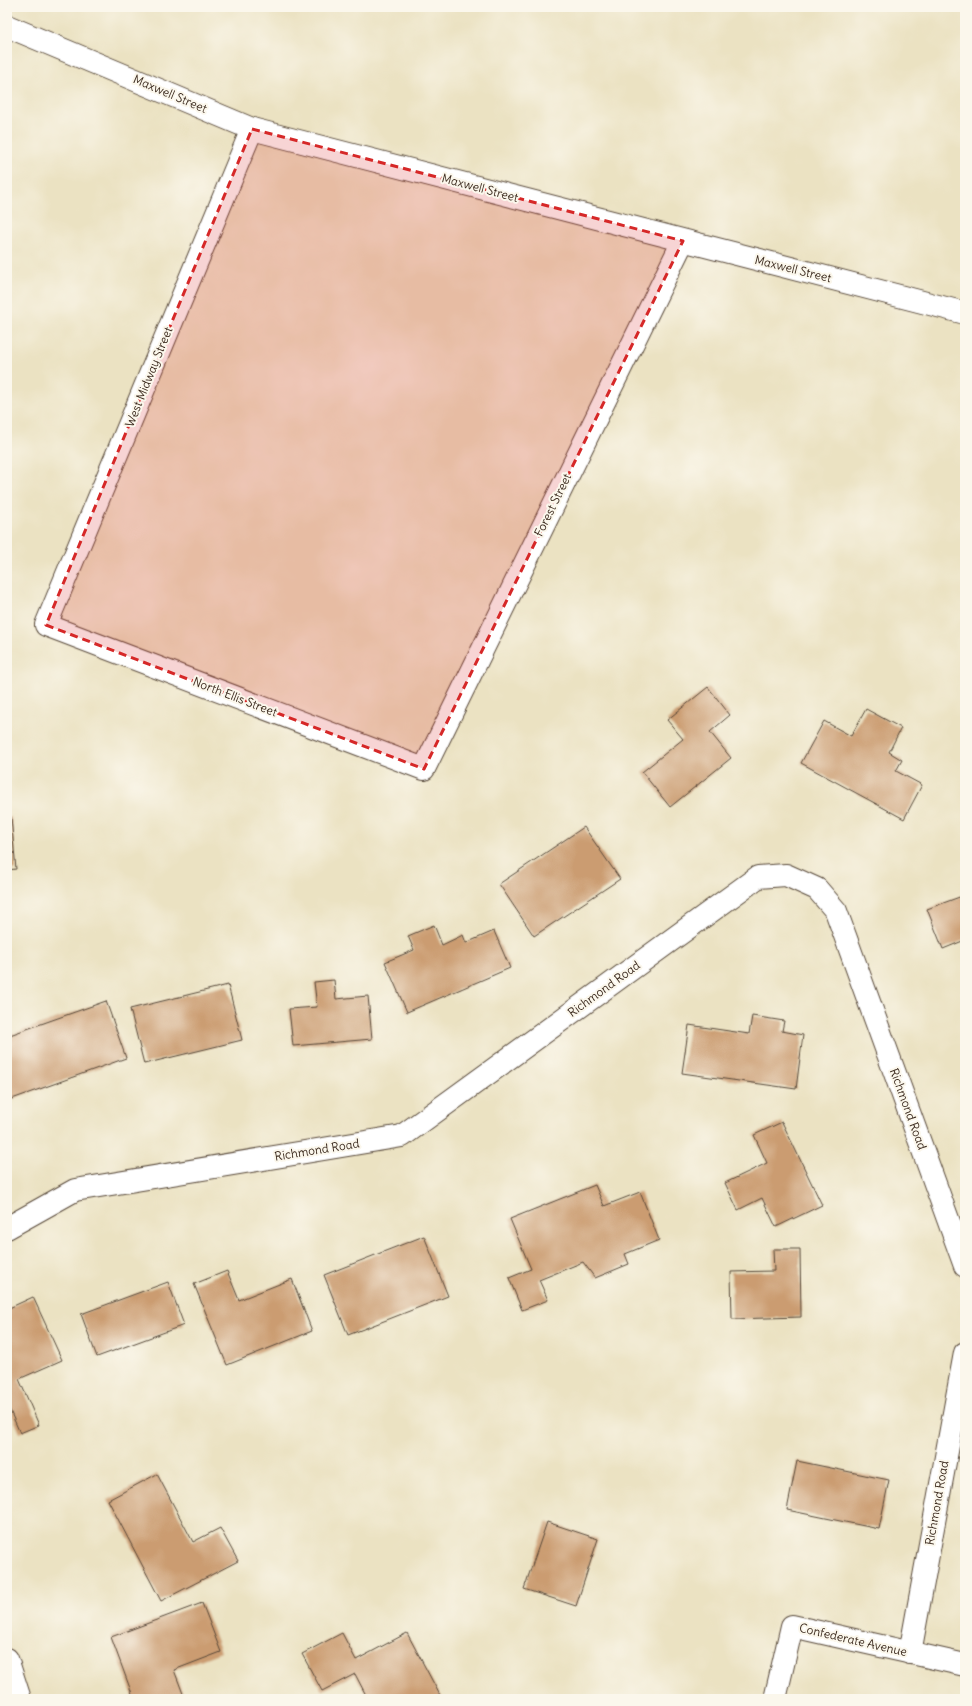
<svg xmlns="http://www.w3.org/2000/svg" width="972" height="1706" font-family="Delius,sans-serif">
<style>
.building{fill:#cb9c71}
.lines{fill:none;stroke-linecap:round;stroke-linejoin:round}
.street-casing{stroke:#554637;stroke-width:24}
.street{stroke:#fff;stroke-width:22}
.marked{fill:#d62828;fill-opacity:0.2;stroke:#d62828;stroke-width:3;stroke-dasharray:8 5;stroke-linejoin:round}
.labels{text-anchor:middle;stroke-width:4;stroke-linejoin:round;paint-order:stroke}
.street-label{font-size:12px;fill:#3b2a1e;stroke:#fbf7ec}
</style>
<rect width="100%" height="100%" fill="#fbf7ec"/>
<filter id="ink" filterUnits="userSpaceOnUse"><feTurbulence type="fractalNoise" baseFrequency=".025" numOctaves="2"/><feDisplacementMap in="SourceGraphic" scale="8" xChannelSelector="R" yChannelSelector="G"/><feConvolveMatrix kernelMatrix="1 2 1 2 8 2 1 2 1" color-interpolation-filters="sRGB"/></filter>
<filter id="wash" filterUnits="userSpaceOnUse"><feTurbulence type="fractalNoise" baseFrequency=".012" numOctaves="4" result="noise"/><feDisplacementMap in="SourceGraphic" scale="16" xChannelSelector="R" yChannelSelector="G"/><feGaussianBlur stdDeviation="0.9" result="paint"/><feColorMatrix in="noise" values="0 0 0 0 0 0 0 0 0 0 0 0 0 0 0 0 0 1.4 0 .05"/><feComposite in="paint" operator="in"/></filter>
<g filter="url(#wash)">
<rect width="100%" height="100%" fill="#ebe2c2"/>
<g id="blocks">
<g class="building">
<path d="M708 687 730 715 710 732 731 758 670 807 642 772 683 739 667 720Z"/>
<path d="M866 709 901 728 889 752 902 760 896 771 922 785 904 819 801 763 824 721 851 736Z"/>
<path d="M7 817H11L16 869 7 870Z"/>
<path d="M584 827 620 879 534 936 499 884Z"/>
<path d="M965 895V940L943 949 927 909Z"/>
<path d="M434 925 442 945 463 935 466 943 494 931 510 968 407 1012 385 962 414 950 408 936Z"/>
<path d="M334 980 336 999 368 996 372 1039 293 1046 289 1009 317 1007 314 982Z"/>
<path d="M228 985 242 1040 144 1064 130 1009Z"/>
<path d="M106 1001 126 1058 12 1099 7 1084V1036Z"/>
<path d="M752 1016 784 1021 782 1031 803 1035 796 1089 682 1073 689 1025 749 1034Z"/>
<path d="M782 1122 822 1205 776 1227 762 1198 738 1210 725 1183 767 1163 754 1135Z"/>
<path d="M595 1185 604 1206 640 1192 659 1240 625 1254 629 1264 595 1278 583 1262 539 1280 548 1300 522 1310 509 1278 531 1269 510 1219Z"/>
<path d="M424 1236 448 1296 348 1335 324 1275Z"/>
<path d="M773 1249H800L801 1317 732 1319 731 1272 774 1271Z"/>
<path d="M227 1271 239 1300 292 1279 312 1331 227 1365 194 1284Z"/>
<path d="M168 1282 184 1325 97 1357 81 1314Z"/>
<path d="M33 1297 62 1360 19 1379 39 1425 20 1433 7 1404V1309Z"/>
<path d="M797 1461 889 1480 879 1529 787 1510Z"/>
<path d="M157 1474 193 1542 220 1528 238 1561 161 1601 108 1500Z"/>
<path d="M547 1522 598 1539 576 1606 524 1589Z"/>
<path d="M202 1603 221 1652 174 1670 185 1699H134L111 1637Z"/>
<path d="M342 1633 356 1660 407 1633 442 1699H368L355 1674 322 1691 302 1654Z"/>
</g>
</g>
</g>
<g filter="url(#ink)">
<use href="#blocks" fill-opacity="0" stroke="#554637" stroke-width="1"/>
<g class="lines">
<defs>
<g id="street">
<path d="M7 26 252 129 965 313"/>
<path d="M252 129 46 625 424 769 683 241"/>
<path d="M7 1228 75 1190 402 1136 758 877 786 875 817 889 836 911 965 1266"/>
<path d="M910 1653 965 1353"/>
<path d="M7 1659 20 1699"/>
<path d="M775 1699 792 1626 965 1665"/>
</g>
</defs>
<use href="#street" class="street-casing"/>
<use href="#street" class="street"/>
</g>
</g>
<path class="marked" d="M252 129 683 241 424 769 46 625Z"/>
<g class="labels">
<g class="street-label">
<text transform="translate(170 94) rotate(23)" y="4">Maxwell Street</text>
<text transform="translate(480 188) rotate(15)" y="4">Maxwell Street</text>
<text transform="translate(793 269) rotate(14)" y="4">Maxwell Street</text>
<text transform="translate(149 377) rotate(-68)" y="4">West Midway Street</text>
<text transform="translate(553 505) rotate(-64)" y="4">Forest Street</text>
<text transform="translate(235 697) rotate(21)" y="4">North Ellis Street</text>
<text transform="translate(604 989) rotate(-36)" y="4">Richmond Road</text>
<text transform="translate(908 1109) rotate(70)" y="4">Richmond Road</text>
<text transform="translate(317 1150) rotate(-9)" y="4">Richmond Road</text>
<text transform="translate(937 1503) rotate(-80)" y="4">Richmond Road</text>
<text transform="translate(853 1640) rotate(13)" y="4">Confederate Avenue</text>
</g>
</g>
<rect width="972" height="1706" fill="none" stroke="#fbf7ec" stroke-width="24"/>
</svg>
